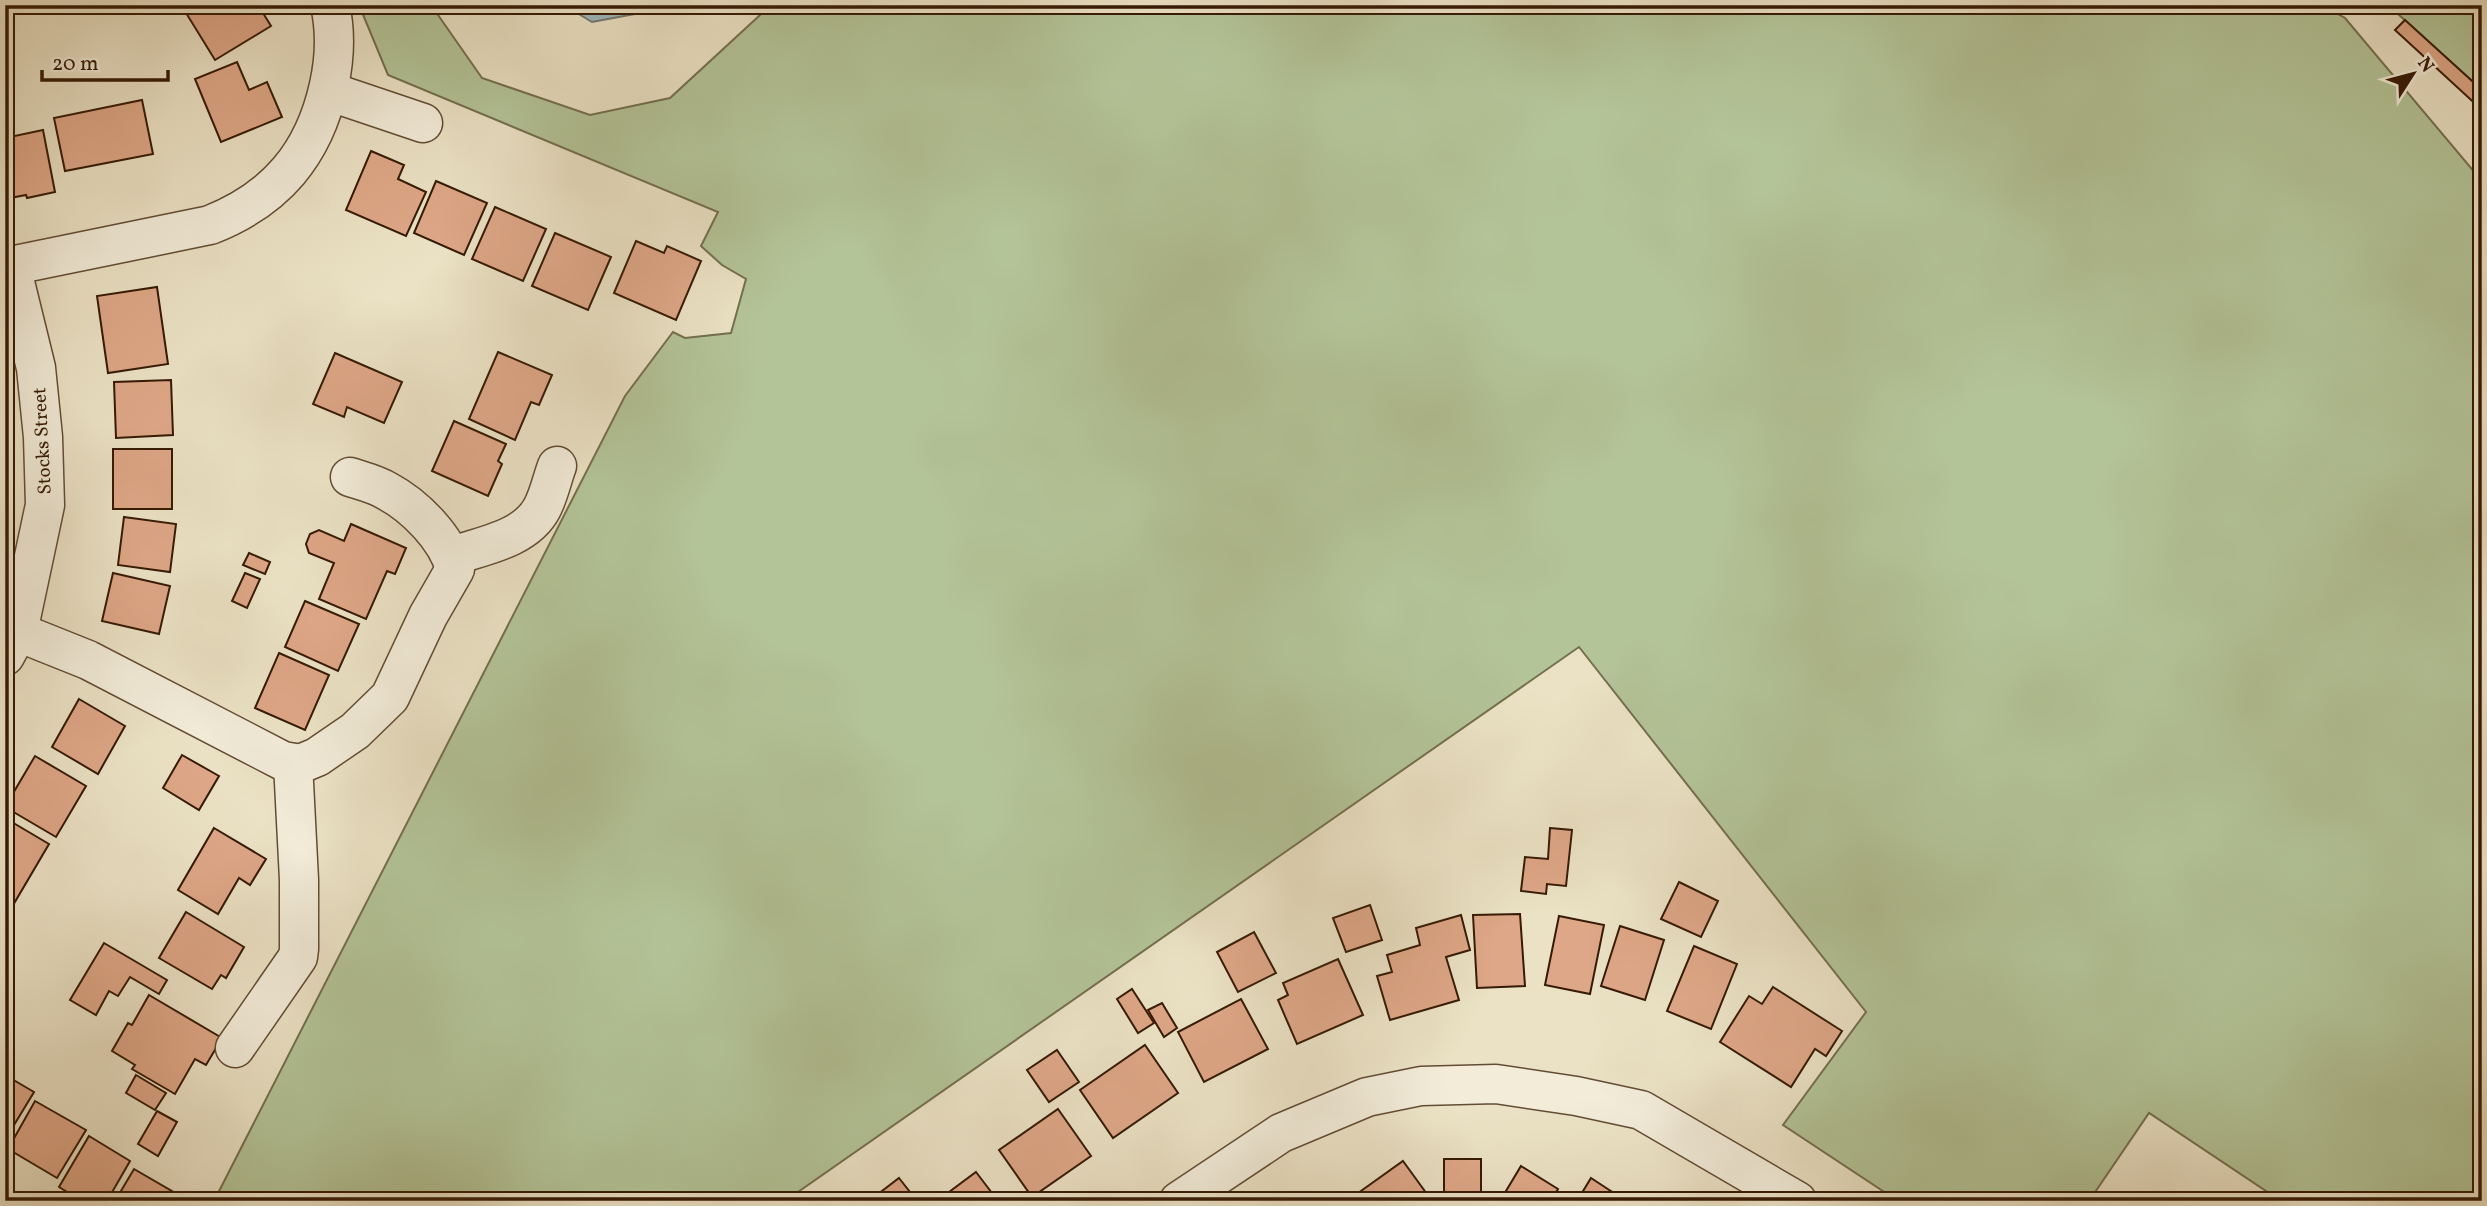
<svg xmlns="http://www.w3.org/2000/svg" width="2487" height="1206" font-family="Vollkorn,serif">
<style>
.green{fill:#b3c498;stroke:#746f4e;stroke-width:2}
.water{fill:#9fbac0;stroke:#757a75;stroke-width:2}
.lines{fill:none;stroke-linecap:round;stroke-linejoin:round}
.shore{stroke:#6a6a62;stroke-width:2}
.building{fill:#dea787;stroke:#361a05;stroke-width:2}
.minor-casing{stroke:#634c35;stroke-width:41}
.minor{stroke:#f2ecd9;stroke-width:38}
.labels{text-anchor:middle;stroke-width:7;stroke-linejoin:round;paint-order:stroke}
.street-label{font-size:19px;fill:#361a05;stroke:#f2ecd9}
</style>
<rect width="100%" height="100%" fill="#ebe2c5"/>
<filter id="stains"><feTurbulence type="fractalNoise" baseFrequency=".00286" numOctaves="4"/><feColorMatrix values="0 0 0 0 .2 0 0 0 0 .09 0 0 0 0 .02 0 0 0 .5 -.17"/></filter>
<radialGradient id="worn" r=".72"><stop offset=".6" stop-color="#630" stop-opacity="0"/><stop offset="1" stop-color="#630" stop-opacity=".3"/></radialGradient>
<g class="green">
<path d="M359 5H431L482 78 590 115 670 98 771 5H791L808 14 816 5H2322L2345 18 2482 181V1201H2281L2149 1113 2089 1201H1898L1783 1125 1866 1012 1579 647 785 1201H214L625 396 673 332 685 338 731 333 746 279 722 265 701 246 718 212 388 75Z"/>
<path d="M2388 5H2482V90Z"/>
</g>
<path class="water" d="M564 5H660L651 11 592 22Z"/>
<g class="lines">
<path class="shore" d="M578 5 594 14 645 5"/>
</g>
<g class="building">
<path d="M187 5H258L271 26 215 60 183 8Z"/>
<path d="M2405 20 2482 90V110L2395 30Z"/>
<path d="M237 62 249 90 267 82 282 117 221 142 195 79Z"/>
<path d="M142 100 153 154 65 171 54 118Z"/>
<path d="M43 130 55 192 27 198 26 195 5 199V138Z"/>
<path d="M371 151 404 165 398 179 426 192 406 236 346 210Z"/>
<path d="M436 181 487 203 464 255 414 233Z"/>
<path d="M495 207 546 229 523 281 472 259Z"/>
<path d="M555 233 611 257 588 310 532 286Z"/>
<path d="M636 241 664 253 667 246 701 261 676 320 614 293Z"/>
<path d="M157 287 168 364 108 373 97 296Z"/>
<path d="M498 352 552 375 539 405 531 402 515 440 469 419Z"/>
<path d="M335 353 402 382 384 423 347 407 344 417 313 404Z"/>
<path d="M171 380 173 435 116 438 114 382Z"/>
<path d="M454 421 506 444 498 461 502 464 488 496 432 471Z"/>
<rect x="113" y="449" width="59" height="60"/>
<path d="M124 517 176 524 170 572 118 565Z"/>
<path d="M351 524 406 548 395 574 387 571 366 619 319 599 334 563 309 553 306 544 310 534 319 530 344 541Z"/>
<path d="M249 553 270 562 265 574 243 565Z"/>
<path d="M113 573 170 586 159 634 102 621Z"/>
<path d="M245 573 260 579 247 608 232 601Z"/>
<path d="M305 601 359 624 338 671 285 647Z"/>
<path d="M279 653 329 675 305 730 255 708Z"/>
<path d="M79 699 125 726 98 774 52 747Z"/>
<path d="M182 755 219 776 199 810 163 788Z"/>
<path d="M35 756 86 786 56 837 5 807Z"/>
<path d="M5 818 49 844 9 912 5 911Z"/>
<path d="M214 828 266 859 250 885 239 878 218 914 178 890Z"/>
<path d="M1550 828 1572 830 1566 886 1547 884 1546 894 1521 891 1525 857 1548 859Z"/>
<path d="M1679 882 1718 901 1701 937 1661 919Z"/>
<path d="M1370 905 1382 940 1346 952 1333 918Z"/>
<path d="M186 912 244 947 226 978 221 975 212 989 159 958Z"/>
<path d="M1520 914 1525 986 1477 988 1473 915Z"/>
<path d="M1461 915 1470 950 1446 957 1459 1000 1390 1020 1377 976 1392 972 1387 955 1420 945 1416 928Z"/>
<path d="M1559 916 1604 925 1590 994 1545 985Z"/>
<path d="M1620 926 1664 940 1645 1000 1601 986Z"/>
<path d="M1254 932 1276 973 1238 992 1217 952Z"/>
<path d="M104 943 167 980 159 994 130 977 118 996 109 991 96 1015 70 1000Z"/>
<path d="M1694 946 1737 964 1711 1029 1667 1011Z"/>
<path d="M1338 959 1363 1015 1297 1044 1278 1000 1288 995 1283 983Z"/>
<path d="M1773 987 1842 1031 1826 1056 1815 1049 1791 1087 1720 1042 1749 996 1762 1004Z"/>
<path d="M1132 989 1154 1023 1138 1033 1117 999Z"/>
<path d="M149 995 222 1038 206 1065 195 1059 175 1094 132 1069 135 1065 112 1051 128 1023 132 1025Z"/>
<path d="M1241 999 1268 1049 1204 1082 1178 1032Z"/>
<path d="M1162 1003 1177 1028 1164 1037 1148 1010Z"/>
<path d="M1145 1045 1178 1093 1113 1138 1080 1090Z"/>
<path d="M1057 1050 1079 1082 1049 1102 1027 1070Z"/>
<path d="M5 1075 34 1092 5 1140Z"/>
<path d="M136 1075 166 1093 155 1110 126 1093Z"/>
<path d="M35 1101 86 1130 57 1178 8 1149Z"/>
<path d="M1058 1109 1091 1156 1032 1197 999 1150Z"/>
<path d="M157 1111 177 1122 158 1156 138 1144Z"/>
<path d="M89 1136 130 1161 107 1201H82L59 1187Z"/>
<rect x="1444" y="1159" width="37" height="33"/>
<path d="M1403 1161 1432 1201H1347Z"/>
<path d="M1521 1166 1558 1189 1551 1201H1500Z"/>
<path d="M134 1169 182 1197 180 1201H115Z"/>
<path d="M976 1172 998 1201H937Z"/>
<path d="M899 1178 917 1201H869Z"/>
<path d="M1591 1178 1626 1201H1577Z"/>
</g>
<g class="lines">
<defs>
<g id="minor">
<path d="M328 91 423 123"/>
<path d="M5 267 210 225C276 199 314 154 329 85 335 58 336 32 330 5"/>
<path d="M452 556C482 546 526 539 542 508 549 495 552 479 557 466"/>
<path d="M18 632 88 660 283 761 300 764 317 757 355 731 390 697 428 616 455 569C447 538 415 506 387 491 376 484 362 481 350 477"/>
<path d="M5 656 18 632 45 505 43 437 36 368 11 266"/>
<path d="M235 1048 298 957 299 949V880L293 763"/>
<path d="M1179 1201 1281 1133 1367 1097 1421 1086 1496 1084 1576 1096 1641 1110 1797 1201"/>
</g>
</defs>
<use href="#minor" class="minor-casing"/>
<use href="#minor" class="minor"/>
</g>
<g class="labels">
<g class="street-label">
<text transform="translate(41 441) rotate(-93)" y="7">Stocks Street</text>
</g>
</g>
<rect width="2487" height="1206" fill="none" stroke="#ebe2c5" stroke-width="28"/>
<rect x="7" y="7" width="2473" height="1192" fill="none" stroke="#361a05" stroke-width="3.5"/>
<rect x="14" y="14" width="2459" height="1178" fill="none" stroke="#361a05" stroke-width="2"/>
<g transform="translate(2413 74) rotate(54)" stroke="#f2ecd9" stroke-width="5" paint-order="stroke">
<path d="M0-5L12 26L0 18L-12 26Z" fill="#361a05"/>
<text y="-10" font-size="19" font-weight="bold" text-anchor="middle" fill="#361a05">N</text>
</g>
<path d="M42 70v10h126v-10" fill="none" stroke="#361a05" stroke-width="3.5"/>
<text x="52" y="70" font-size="21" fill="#361a05" stroke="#f2ecd9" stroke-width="5" paint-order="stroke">20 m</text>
<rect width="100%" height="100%" filter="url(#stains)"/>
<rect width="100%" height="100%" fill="url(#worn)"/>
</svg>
